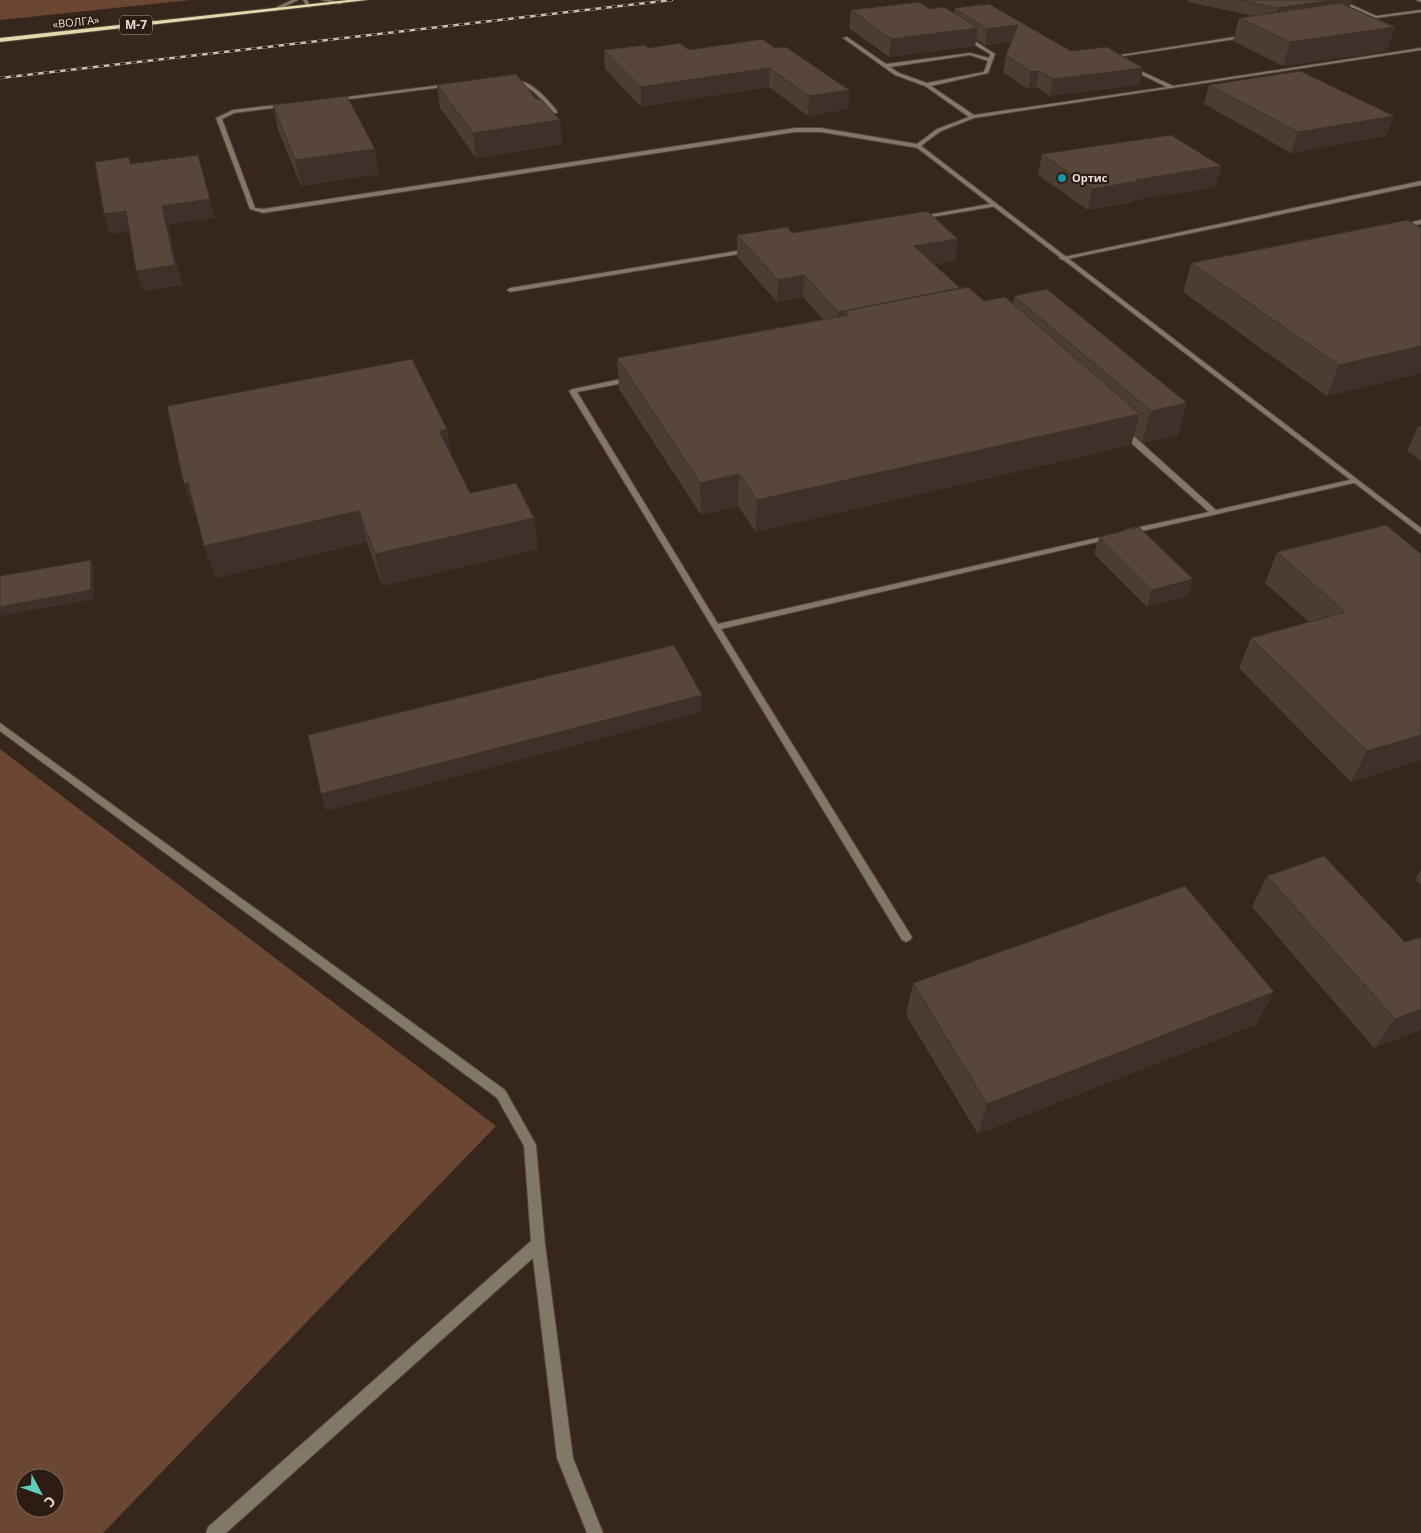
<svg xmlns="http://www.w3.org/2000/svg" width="1421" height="1533" font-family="'Open Sans',sans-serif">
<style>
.green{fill:#6b4632;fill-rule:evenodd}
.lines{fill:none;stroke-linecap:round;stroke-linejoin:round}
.service-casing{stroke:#53433a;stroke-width:2}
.minor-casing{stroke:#53433a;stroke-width:2}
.trunk-casing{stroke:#53433a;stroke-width:2}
.service{fill:#7f7966;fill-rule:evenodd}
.minor{fill:#7f7966;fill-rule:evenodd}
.trunk{fill:#e5d8ac;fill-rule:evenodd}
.rail-casing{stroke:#cbbeb8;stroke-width:2.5}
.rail{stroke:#2d1c13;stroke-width:2;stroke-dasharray:5.5;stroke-linecap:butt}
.wall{fill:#4d3c33}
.shaded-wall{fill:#3e3129}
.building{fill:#59463b;stroke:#3e3129}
.culture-dot{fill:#0f9aa8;stroke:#2d1c13;stroke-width:2}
.labels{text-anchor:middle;stroke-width:4.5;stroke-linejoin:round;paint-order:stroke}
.far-street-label{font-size:11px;fill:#e9ddd7;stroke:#2d1c13}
.far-poi-label{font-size:11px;font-weight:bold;fill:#e9ddd7;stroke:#2d1c13;text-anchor:start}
.shield{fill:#2d1c13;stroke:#b1a39c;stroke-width:1}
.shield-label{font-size:12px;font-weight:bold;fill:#e9ddd7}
</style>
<rect width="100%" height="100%" fill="#37261c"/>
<g class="green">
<path d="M0 0H191L0 20Z"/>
<path d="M0 749 496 1126 103 1533H0ZM25 1478H55V1508H25Z"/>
</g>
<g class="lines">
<defs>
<g id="service">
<path d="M1335 0H1341L1376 16 1421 10V12L1360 20 1358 18 1371 16Z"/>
<path d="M1416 0H1421V2Z"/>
<path d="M1247 35 1249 37 1110 58 1108 57Z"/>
<path d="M963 36H967L995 54 988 73 931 86 974 115 1167 87 1130 69 1132 67 1173 86 1421 48V50L974 118 941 131 918 148 821 132H795L263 213 250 209 216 118 233 110 285 104 288 106 234 113 222 119 255 208 263 209 795 128H821L917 144 937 129 969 117 925 86 895 75 843 38 847 37 886 64 970 53 989 58 990 54 963 38ZM970 55 988 61 984 72 927 83 899 73 890 67Z"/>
<path d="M508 78C531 80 543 94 557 111V113H553C538 95 530 84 506 80Z"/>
<path d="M449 84 451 86 334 101 331 99Z"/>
<path d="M1421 181V185L1062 260 1059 258Z"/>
<path d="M995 203 997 204V206L920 219 917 217Z"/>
<path d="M1421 220V224L1400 228 1397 226Z"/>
<path d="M749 249 751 250V252L510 292 507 290 510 288Z"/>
<path d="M631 377H634V381L577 392 718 624 1110 535 1114 537 1110 539 721 629 910 934 912 937 910 940 906 942 902 940 569 391 573 389Z"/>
<path d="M1121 430H1127L1216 510 1354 479 1358 481 1354 483 1129 534H1126V530L1209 512 1121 434Z"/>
<path d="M0 723 505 1090 536 1145 545 1244 573 1458 603 1533H587L557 1458 533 1258 226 1533H206L208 1527 531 1241 524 1146 497 1098 0 731Z"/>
</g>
<g id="minor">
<path d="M292 0H298L275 11 271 10Z"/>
<path d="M303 0H307L311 7H307Z"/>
<path d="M321 0H330L342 3 340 4Z"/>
<path d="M916 145H920L1421 528V534L916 147Z"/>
</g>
<path id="trunk" d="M348 0H367L0 42V38Z"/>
</defs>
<use href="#service" class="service-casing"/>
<use href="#minor" class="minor-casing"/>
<use href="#trunk" class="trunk-casing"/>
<use href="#service" class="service"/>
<use href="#minor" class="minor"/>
<use href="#trunk" class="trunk"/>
<defs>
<path id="rail" d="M0 78 672 0"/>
</defs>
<use href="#rail" class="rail-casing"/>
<use href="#rail" class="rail"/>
</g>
<g class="wall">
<path d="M1188 0H1352L1349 7 1395 27 1387 51 1283 66 1233 41 1239 18 1254 16 1188 2Z"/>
<path d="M954 8 1071 51 1140 85 1050 96 1036 87 1028 89 1003 72 1006 55 1011 42 985 45 976 39 975 46 889 57 849 28 851 10 930 9 954 13Z"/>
<path d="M648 48 689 50 775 48 849 90 848 109 808 116 769 87 641 107 605 69 604 50Z"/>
<path d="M437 85 560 120 562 144 476 158 440 108Z"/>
<path d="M1209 85 1386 136 1291 153 1204 104Z"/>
<path d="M273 105 375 149 379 174 301 186 278 130Z"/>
<path d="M1042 154 1221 166 1215 187 1134 200 1133 202 1088 210 1038 175Z"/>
<path d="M1421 228V373L1327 396 1183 292 1191 263Z"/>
<path d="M792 233 955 261 934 264 960 289 984 301 1013 304 1014 296 1047 289 1178 435 1142 443 1134 436 1131 445 756 532 738 506 701 515 619 389 617 358 823 319 803 297 777 302 737 257V235Z"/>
<path d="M1421 426V461L1407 451 1418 427Z"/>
<path d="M447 429 451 456 470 493 534 518 538 549 382 586 367 542 215 578 204 546 196 515H195L184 484Z"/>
<path d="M1099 537 1188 596 1147 607 1094 554Z"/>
<path d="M1277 552 1421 554V760L1351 782 1239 668 1251 638 1309 622 1265 583Z"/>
<path d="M1421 870V885L1415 880Z"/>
<path d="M1267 876 1405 942 1421 937V1030L1374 1048 1252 907Z"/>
<path d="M913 983 1257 1024 978 1134 906 1015Z"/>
</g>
<g class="shaded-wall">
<path d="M1333 0H1352L1349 9 1275 20 1278 8Z"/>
<path d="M1018 25 1015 41 985 45 987 29Z"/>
<path d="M1395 27 1387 51 1283 66 1290 42Z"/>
<path d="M978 28 975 46 889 57 891 39Z"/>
<path d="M769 68V87L641 107V87Z"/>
<path d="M1143 68 1140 85 1050 96 1053 79Z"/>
<path d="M1039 71 1036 87 1028 89 1031 72Z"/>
<path d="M849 90 848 109 808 116 809 96Z"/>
<path d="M1394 116 1386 136 1291 153 1298 132Z"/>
<path d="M560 120 562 144 476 158 473 133Z"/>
<path d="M375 149 379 174 301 186 295 160Z"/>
<path d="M198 155 215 218 168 225 182 285 143 291 136 271 162 206Z"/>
<path d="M1221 166 1215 187 1134 200 1133 202 1088 210 1092 189 1136 180Z"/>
<path d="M126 211 132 230 110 234 104 214Z"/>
<path d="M958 239 955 261 911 268 914 246Z"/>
<path d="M804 275 803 297 777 302 778 280Z"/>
<path d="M960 288 845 311 843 333 837 335 838 312Z"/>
<path d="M1421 346V373L1327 396 1339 365Z"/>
<path d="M1187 403 1178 435 1142 443 1151 411Z"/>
<path d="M1140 414 1131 445 756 532 757 500Z"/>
<path d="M447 429 452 459 439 431Z"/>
<path d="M739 474 738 506 701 515 700 483Z"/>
<path d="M188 483 199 514 195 515 184 484Z"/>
<path d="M359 511 367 542 215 578 204 546Z"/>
<path d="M534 518 538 549 382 586 375 554Z"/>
<path d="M91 560 94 569V599L2 616 0 612V607Z"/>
<path d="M1193 579 1188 596 1147 607 1152 590Z"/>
<path d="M702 695V712L326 811 321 794Z"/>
<path d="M1421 735V760L1351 782 1367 751Z"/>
<path d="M1274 992 1257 1024 978 1134 987 1104Z"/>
<path d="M1421 1009V1030L1374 1048 1395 1019Z"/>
</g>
<g class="building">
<path d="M1239 0H1333L1278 8Z"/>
<path d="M919 2 930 9 944 7 978 28 891 39 851 10Z"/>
<path d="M1340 3 1395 27 1290 42 1239 18Z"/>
<path d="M989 4 1071 51 1107 47 1143 68 1053 79 1039 71 1031 72 1006 55 1018 25 987 29 954 8Z"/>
<path d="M762 39 775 48 786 47 849 90 809 96 769 68 641 87 604 50 645 45 648 48 680 43 689 50Z"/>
<path d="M1300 71 1394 116 1298 132 1209 85Z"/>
<path d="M516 74 536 99H541L560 120 473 133 437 85Z"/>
<path d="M347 96 375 149 295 160 273 105Z"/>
<path d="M1171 135 1221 166 1136 180 1138 181 1092 189 1042 154Z"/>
<path d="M198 155 210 199 162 206 175 265 136 271 126 211 104 214 95 162 129 157 130 164Z"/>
<path d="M927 211 958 239 914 246 960 288 838 312 804 275 778 280 737 235 787 227 792 233Z"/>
<path d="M1407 220 1421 228V346L1339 365 1191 263Z"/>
<path d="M968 287 984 301 1005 297 1140 414 757 500 739 474 700 483 617 358 848 315 845 311Z"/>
<path d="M1047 289 1187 403 1151 411 1014 296Z"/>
<path d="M412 359 447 429 439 431 470 493 516 483 534 518 375 554 359 511 204 546 188 483 184 484 167 406Z"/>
<path d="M1386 525 1421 554V735L1367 751 1251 638 1345 612 1277 552Z"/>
<path d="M1139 527 1193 579 1152 590 1099 537Z"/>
<path d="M91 560V590L0 607V576Z"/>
<path d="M674 645 702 695 321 794 308 735Z"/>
<path d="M1324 856 1405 942 1421 937V1009L1395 1019 1267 876Z"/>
<path d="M1185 886 1274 992 987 1104 913 983Z"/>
</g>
<circle class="culture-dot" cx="1062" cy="178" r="5"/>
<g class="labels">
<g class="far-street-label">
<text transform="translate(76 22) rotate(-6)" y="4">«ВОЛГА»</text>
</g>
<g class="far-poi-label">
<text x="1072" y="182">Ортис</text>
</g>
<rect class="shield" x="120" y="15.5" width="32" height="19" rx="4"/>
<g class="shield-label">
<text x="136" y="29">М-7</text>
</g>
</g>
<g transform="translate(40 1493) rotate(131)"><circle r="24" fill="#2d1c13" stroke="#786961"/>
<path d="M0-4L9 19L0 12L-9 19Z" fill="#5dceb9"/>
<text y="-8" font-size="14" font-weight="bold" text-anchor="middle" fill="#e9ddd7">С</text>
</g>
</svg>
